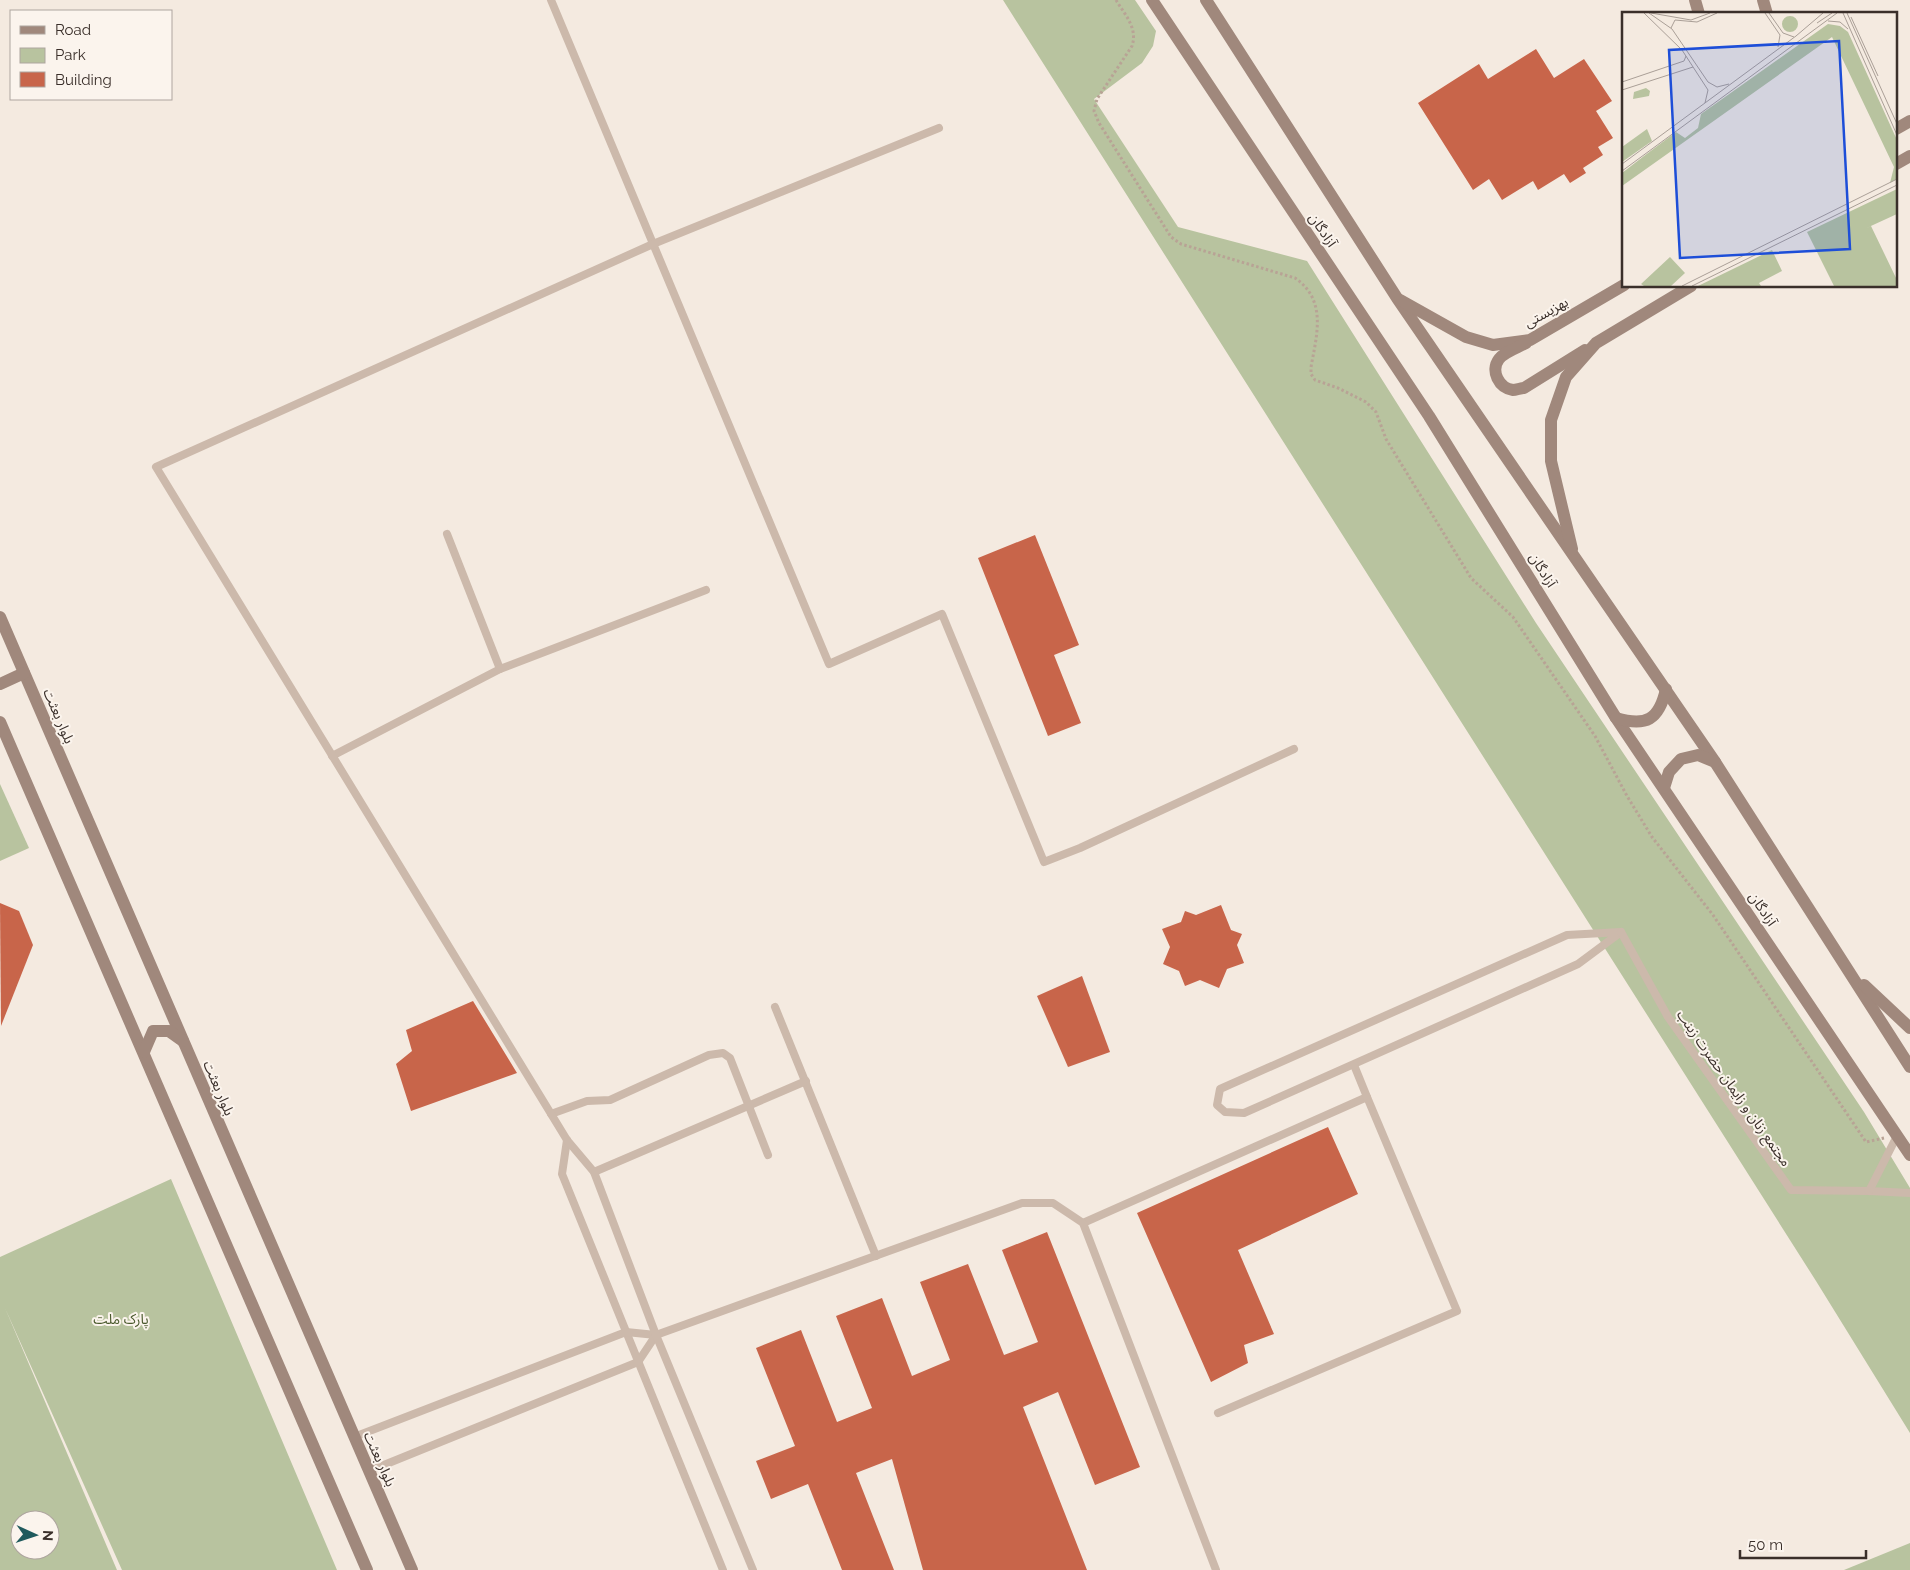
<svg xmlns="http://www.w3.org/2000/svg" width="1910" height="1570" font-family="Raleway,'Noto Sans Arabic',sans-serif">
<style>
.green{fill:#b8c39f;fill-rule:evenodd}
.building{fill:#c8654a}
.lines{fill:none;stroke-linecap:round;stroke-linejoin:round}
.path{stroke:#b8a395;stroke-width:3;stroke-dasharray:2.5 2.5;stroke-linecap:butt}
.lane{stroke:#ccb9ab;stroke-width:8}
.secondary{stroke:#a0887c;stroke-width:12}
.labels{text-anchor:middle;stroke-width:4;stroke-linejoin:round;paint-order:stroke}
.street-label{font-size:14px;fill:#3a2f2a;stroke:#fbf4ed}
.park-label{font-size:14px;fill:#4a592d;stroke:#fbf4ed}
.inset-road{fill:none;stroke:#aa9f97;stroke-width:1}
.view{fill:#1d4ed8;fill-opacity:0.15;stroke:#1d4ed8;stroke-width:2.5}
.inset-edge{fill:none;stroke:#3a2f2a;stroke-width:2.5}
</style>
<rect width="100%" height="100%" fill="#f4eae0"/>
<g class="green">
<path d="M1003 0H1135L1156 31 1153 46 1142 63 1094 99 1178 227 1307 261 1536 623 1864 1112 1910 1188V1433L1816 1281Z"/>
<path d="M0 784 29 848 0 861Z"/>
<path d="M171 1179 337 1570H122L5 1308 117 1570H0V1257ZM20 1520H50V1550H20Z"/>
<path d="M1910 1543V1570H1844Z"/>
</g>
<g class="building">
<path d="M1536 49 1554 78 1584 59 1612 101 1596 111 1613 138 1598 147 1603 155 1583 168 1586 173 1570 183 1564 174 1538 190 1533 181 1502 200 1489 179 1473 190 1418 103 1479 64 1488 79Z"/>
<path d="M1035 535 1079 645 1054 655 1081 723 1048 736 978 558Z"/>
<path d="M0 903 19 911 33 945 1 1026Z"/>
<path d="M1221 905 1231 930 1242 934 1237 945 1244 963 1227 969 1219 988 1200 980 1185 986 1179 971 1163 964 1170 947 1162 929 1181 922 1185 911 1196 915Z"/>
<path d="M1082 976 1110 1052 1068 1067 1037 996Z"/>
<path d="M473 1001 517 1073 411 1111 396 1064 412 1051 406 1030Z"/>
<path d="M1328 1127 1358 1194 1238 1250 1274 1334 1244 1345 1248 1363 1211 1382 1137 1213Z"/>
<path d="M1047 1232 1140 1467 1095 1485 1058 1392 1023 1407 1087 1570H923L892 1459 856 1473 894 1570H842L808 1484 771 1499 756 1461 795 1446 756 1348 801 1330 837 1422 872 1408 836 1316 882 1298 912 1376 950 1360 920 1282 968 1264 1004 1355 1038 1342 1002 1250Z"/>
</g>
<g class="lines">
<path class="path" d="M1116 0C1125 15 1138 28 1132 46L1097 99 1094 111 1099 123 1171 237 1181 244 1295 278C1327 300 1317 334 1311 367V374L1315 380 1338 388 1366 402 1376 412 1386 439 1471 578 1513 617 1595 736 1627 796 1652 837 1713 915 1866 1142 1884 1138"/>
<g class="lane">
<path d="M551 0 829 664 942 614 1044 862 1080 848 1294 749"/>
<path d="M447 534 500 669"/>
<path d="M332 756 500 669 706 590"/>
<path d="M1621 932 1578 964 1244 1113 1225 1112 1217 1105 1220 1089 1567 935Z"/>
<path d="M1621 932 1668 1017 1791 1190 1869 1191 1910 1193"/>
<path d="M775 1007 876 1256"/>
<path d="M551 1114 587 1101 610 1100 709 1055 723 1053 730 1058 768 1155"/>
<path d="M567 1140 562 1174 723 1570"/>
<path d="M594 1172 806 1081"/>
<path d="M1869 1191 1897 1136"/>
<path d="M1083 1223 1367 1097 1354 1065"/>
<path d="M1218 1413 1457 1311 1367 1097"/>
<path d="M354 1437 626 1332 656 1335 1022 1203H1053L1083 1223 1216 1570"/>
<path d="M369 1471 638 1362 656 1335"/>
<path d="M753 1570 656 1335 594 1172 567 1140 156 467 653 244 939 128"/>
</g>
<g class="secondary">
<path d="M1152 0 1429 416 1616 718 1910 1155"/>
<path d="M1206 0 1397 298 1715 762 1910 1067"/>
<path d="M1695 0 1699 14"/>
<path d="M1763 0 1767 14"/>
<path d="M1896 129 1910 121"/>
<path d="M1896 164 1910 156"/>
<path d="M1400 300 1466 337 1493 345 1530 340 1624 285"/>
<path d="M1526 343C1519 347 1504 352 1499 359 1490 371 1499 388 1513 390 1516 390 1521 388 1524 388L1585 350"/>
<path d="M1572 549 1551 461V420L1566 377 1596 343 1691 286"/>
<path d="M0 617 412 1570"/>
<path d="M0 684 24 673"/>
<path d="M1616 718C1646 727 1659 720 1666 689"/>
<path d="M0 722 367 1570"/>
<path d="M1664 788 1669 772 1681 759 1698 755 1715 762"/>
<path d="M1864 985 1910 1028"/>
<path d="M144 1052 153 1031H169L183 1041"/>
</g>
</g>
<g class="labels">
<g class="street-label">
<text transform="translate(1323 230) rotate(56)" y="5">آزادگان</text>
<text transform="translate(1546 312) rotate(-29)" y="5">بهزیستی</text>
<text transform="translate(1543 570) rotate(58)" y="5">آزادگان</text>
<text transform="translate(59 716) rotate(67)" y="5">بلوار بعثت</text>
<text transform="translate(1763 909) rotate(56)" y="5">آزادگان</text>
<text transform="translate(219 1088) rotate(67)" y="5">بلوار بعثت</text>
<text transform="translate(1734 1088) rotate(55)" y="5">مجتمع زنان و زایمان حضرت زینب</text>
<text transform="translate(380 1459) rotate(66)" y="5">بلوار بعثت</text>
</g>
<g class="park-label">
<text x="121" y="1324">پارک ملت</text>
</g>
</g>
<g transform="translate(1622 12)">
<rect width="275" height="275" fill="#f4eae0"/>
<path d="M160 12a8 8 0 1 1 16 0a8 8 0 1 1-16 0ZM206 12 218 14 226 20 275 128V167L268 171 272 155 210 25 0 174V161L22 144 54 120 63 126 76 116 79 102ZM24 76 28 79 27 84 11 87 12 80ZM25 117 30 129 0 150V135ZM275 177V202L238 219 249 214 275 268V274H212L185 220ZM150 238 160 259 137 271 139 274H76ZM48 245 63 261 49 274H22L19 272Z" fill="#b8c39f"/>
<path class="inset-road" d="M22 1 60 38 86 78 83 91M27 1 50 17 86 70 95 75 107 72M29 1 69 8 88 1M143 1 158 23 156 35M147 1 161 21 172 25M221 1 275 123M225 1 275 112M229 5 256 64M206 9 218 10 226 17M195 11 210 1M49 16 53 8 75 10 95 1M0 70 62 49 64 44M0 78 71 55M0 152 174 24 201 1M0 159 215 1M60 274 275 167M70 274 275 173"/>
<path class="view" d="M217 29 228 237 58 246 47 38Z"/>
<rect width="275" height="275" class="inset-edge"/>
</g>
<rect x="10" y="10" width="162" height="90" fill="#fbf4ed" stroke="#aea59f"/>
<rect x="20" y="26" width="25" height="8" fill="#a0887c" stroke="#aea59f"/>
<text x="55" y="35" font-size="15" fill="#3a2f2a">Road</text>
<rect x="20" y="48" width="25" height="15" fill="#b8c39f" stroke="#aea59f"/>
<text x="55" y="60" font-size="15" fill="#3a2f2a">Park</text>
<rect x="20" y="72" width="25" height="15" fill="#c8654a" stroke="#aea59f"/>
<text x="55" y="85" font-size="15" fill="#3a2f2a">Building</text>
<g transform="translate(35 1535) rotate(93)"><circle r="24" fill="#fbf4ed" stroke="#aea59f"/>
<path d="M0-4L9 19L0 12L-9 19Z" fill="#1f5a5d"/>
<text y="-8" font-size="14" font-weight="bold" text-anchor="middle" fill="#3a2f2a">N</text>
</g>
<path d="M1740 1550v8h126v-8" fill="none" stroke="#3a2f2a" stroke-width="2.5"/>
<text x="1748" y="1550" font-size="15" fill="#3a2f2a" stroke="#fbf4ed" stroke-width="4" paint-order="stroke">50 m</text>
</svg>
